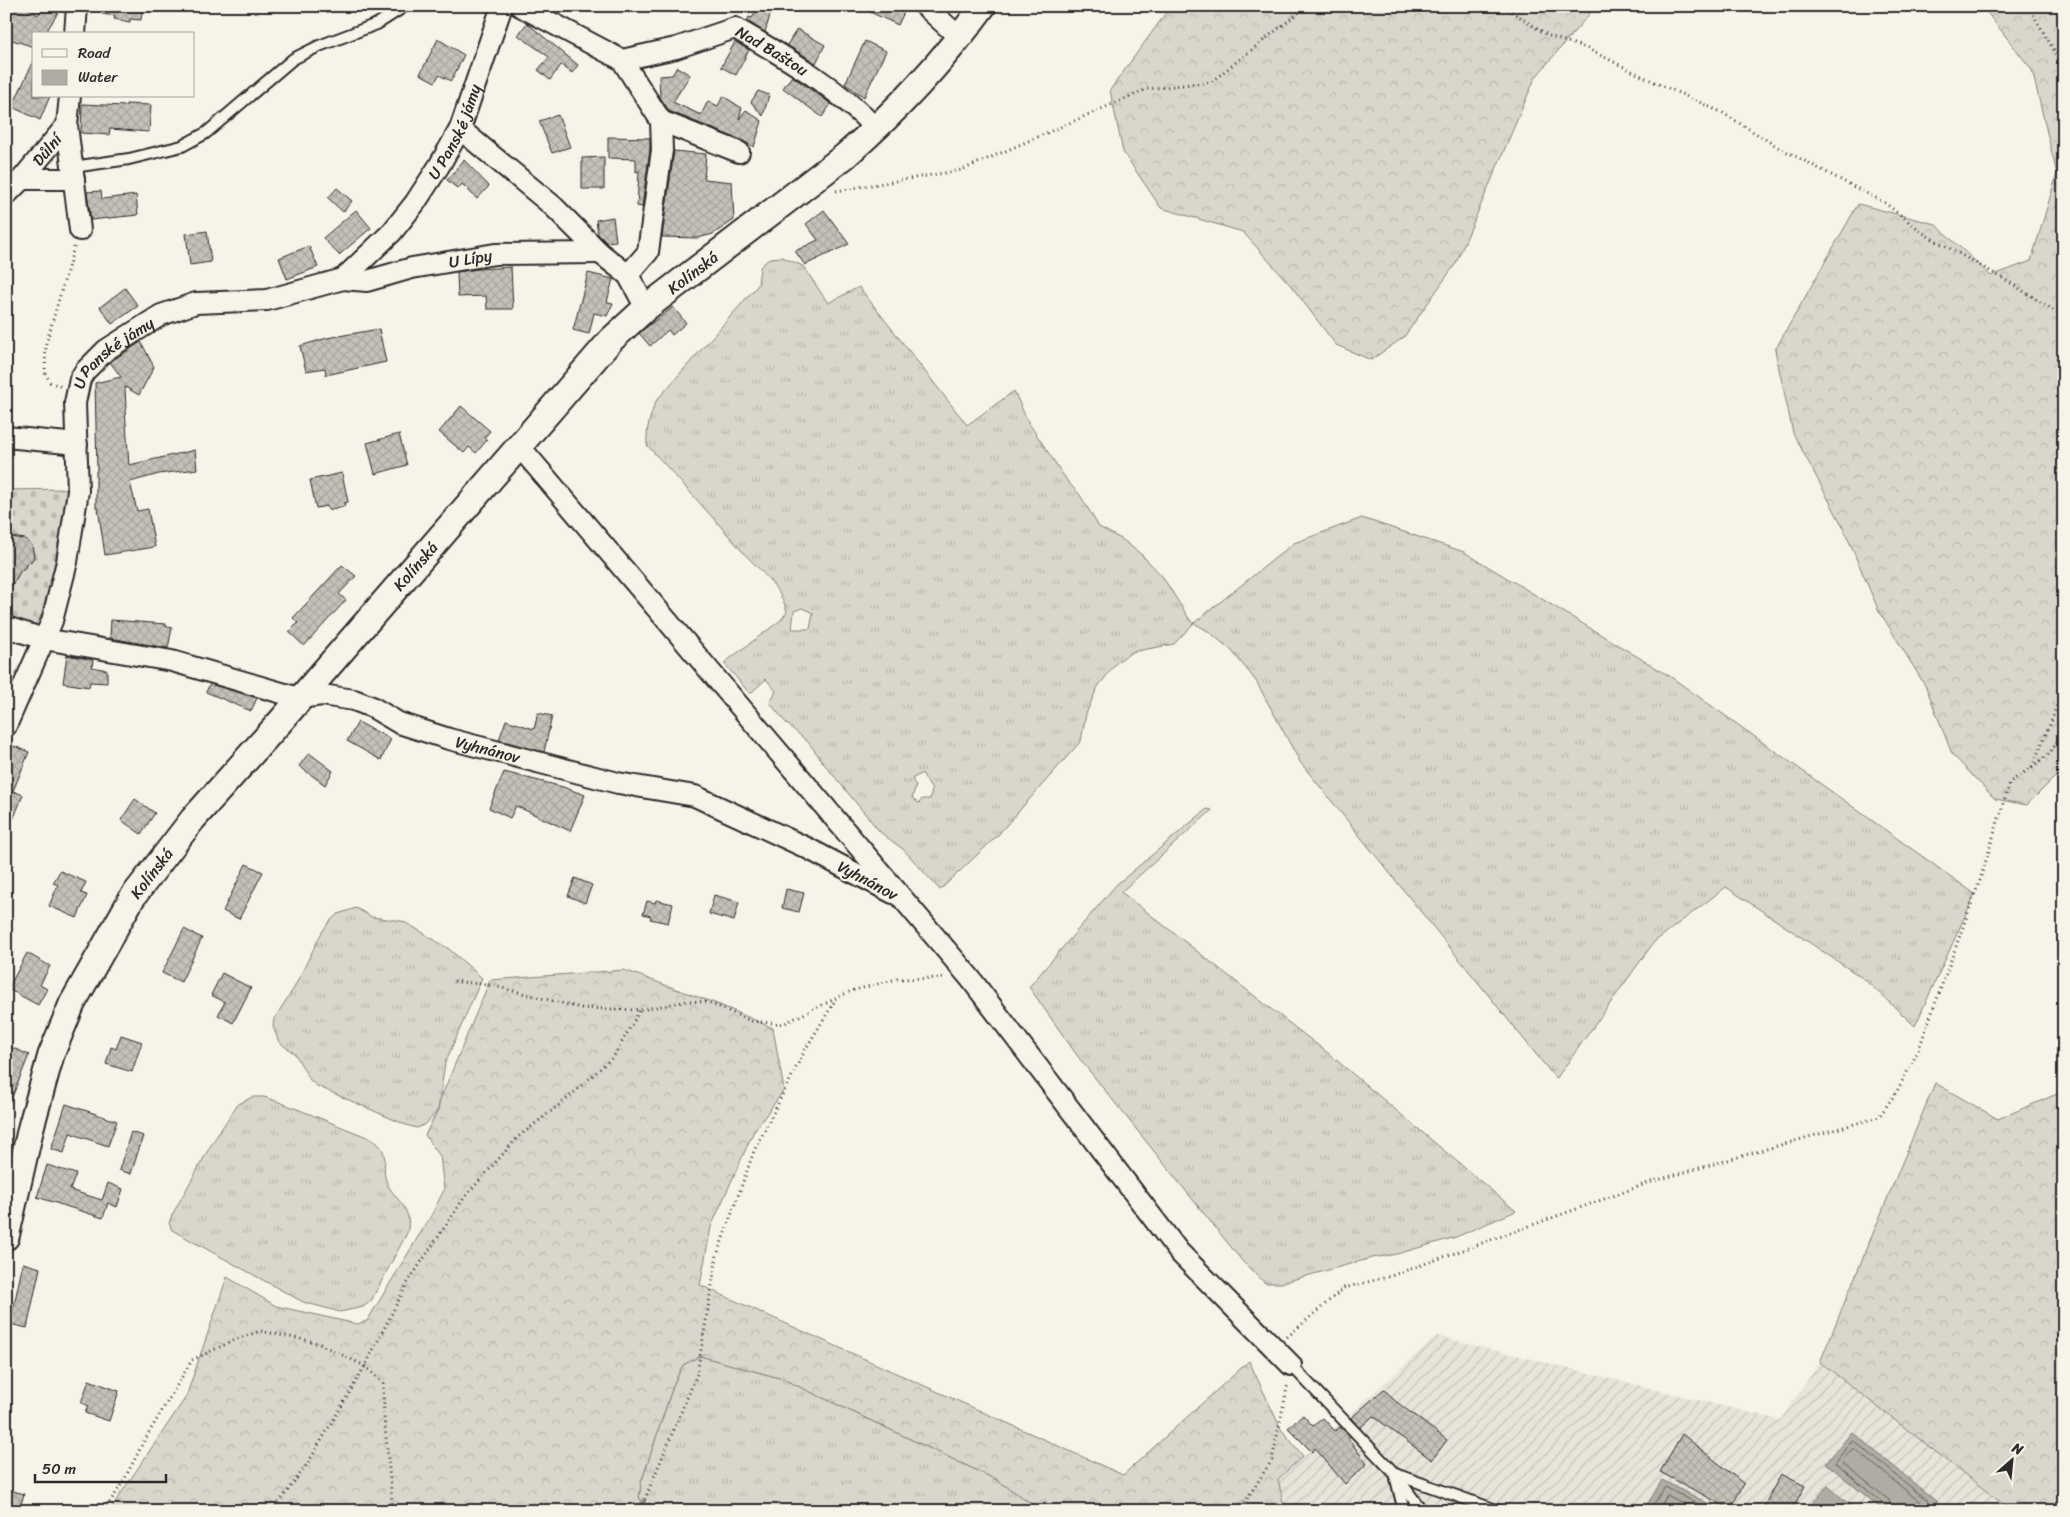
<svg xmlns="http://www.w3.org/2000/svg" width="2070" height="1517" font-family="Sriracha,sans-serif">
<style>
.industrial{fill:url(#industrial-furrows)}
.grass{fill:url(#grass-tufts);stroke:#82807c;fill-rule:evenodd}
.forest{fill:url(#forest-crowns);stroke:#82807c}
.cemetery{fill:url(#cemetery-stones);stroke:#82807c}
.water{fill:#afaca4;stroke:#7a7874}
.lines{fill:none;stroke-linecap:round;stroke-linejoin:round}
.shore{stroke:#605f5b;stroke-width:1}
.building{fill:url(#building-cross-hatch);stroke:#2b2b2b}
.service-casing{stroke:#2b2b2b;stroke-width:14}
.minor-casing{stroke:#2b2b2b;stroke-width:24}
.tertiary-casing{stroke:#2b2b2b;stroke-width:29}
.path{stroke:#2b2b2b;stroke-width:3;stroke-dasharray:1 4;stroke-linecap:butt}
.service{stroke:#f7f3e8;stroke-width:10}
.minor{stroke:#f7f3e8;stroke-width:20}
.tertiary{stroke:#f7f3e8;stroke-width:25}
.labels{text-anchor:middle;stroke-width:4.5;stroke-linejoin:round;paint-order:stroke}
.street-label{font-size:16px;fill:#2b2b2b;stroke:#f7f3e8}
</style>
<defs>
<pattern id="industrial-furrows" width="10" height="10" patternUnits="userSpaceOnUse" patternTransform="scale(1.25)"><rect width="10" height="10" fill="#e8e4da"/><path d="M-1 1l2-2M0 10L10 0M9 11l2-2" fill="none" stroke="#c7c4bb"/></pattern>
<pattern id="grass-tufts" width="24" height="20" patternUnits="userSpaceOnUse" patternTransform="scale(1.25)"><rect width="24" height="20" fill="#dad6cc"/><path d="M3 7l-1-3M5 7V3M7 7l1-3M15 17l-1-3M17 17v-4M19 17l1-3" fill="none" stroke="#bbb8af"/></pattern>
<pattern id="forest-crowns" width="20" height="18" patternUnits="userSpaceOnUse" patternTransform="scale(1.25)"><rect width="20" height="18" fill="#dad6cc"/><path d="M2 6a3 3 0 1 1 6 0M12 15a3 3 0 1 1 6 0" fill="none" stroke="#bbb8af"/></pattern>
<pattern id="cemetery-stones" width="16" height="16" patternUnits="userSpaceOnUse" patternTransform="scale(1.25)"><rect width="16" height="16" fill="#dad6cc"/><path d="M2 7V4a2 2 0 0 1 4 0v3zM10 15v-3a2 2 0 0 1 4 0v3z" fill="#bbb8af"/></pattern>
<pattern id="building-cross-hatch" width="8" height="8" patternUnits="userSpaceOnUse" patternTransform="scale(1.25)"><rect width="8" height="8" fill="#c4c1b9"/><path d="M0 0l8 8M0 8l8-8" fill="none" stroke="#a9a69f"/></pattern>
</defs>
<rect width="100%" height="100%" fill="#f7f3e8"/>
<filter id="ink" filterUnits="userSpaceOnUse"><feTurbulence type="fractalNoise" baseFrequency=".02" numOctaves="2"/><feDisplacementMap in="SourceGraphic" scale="10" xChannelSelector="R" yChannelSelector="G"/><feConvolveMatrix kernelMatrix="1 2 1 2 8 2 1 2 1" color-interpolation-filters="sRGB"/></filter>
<g filter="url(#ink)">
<path class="industrial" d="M1437 1336 1780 1420 1820 1362 2012 1511H1285L1278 1479Z"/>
<g class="grass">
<path d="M782 257 803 266 828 303 859 287 967 425 1014 391 1028 422 1068 482 1080 495 1099 527 1123 540 1142 555 1162 576 1190 620 1194 623 1294 543 1362 518 1464 552 1671 677 1975 894 1915 1026 1864 979 1726 887 1654 942 1556 1079 1300 762 1256 681 1232 651 1208 631 1194 623 1174 644 1132 652 1117 662 1097 688 1086 714 1081 741 996 837 940 890 904 850 880 832 825 765 809 743 787 724 770 703 776 691 766 679 750 694 724 663 781 620 787 612C781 587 759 570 742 551 711 515 679 480 647 445 646 429 650 416 656 401L758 285 760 267 770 258ZM802 608 813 613 810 629H792L794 611ZM922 773 932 790 930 799H922L919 803 912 798 916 786 912 779Z"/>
<path d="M1207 809 1212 810 1121 892 1329 1054 1516 1211 1456 1237 1397 1254 1372 1258 1281 1283H1265L1243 1262 1079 1058 1029 987 1116 885Z"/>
<path d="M356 908 372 917 402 921 415 928 449 949 482 978 445 1063 438 1110 426 1124 417 1128 406 1125 317 1086 310 1080 295 1054 279 1042 273 1027 274 1019 294 988 322 932 330 921 338 914Z"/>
<path d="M252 1097H264L282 1103 367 1137C373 1140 379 1143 382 1149 387 1157 383 1168 385 1177 390 1199 415 1205 407 1233L371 1301 363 1307 340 1312 303 1302 172 1230 169 1223 172 1215 211 1145 237 1105Z"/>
<path d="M700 1356 783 1379 997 1480 1031 1503 1037 1511H656L639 1498 641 1483 674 1383 683 1365Z"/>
</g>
<g class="forest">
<path d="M1171 6H1596L1535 78 1456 263 1404 337 1371 360 1336 345 1292 287 1243 232 1161 208 1123 152 1110 90Z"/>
<path d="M1982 6H2064V768L2027 805 1995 799 1952 754 1926 687 1878 609 1842 525 1793 433 1775 350 1858 204 1935 224 1991 276 2031 261 2057 174 2032 70Z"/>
<path d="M624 970 720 1005 773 1028 784 1090 753 1133 711 1227 700 1285 1123 1475 1249 1361 1281 1429 1303 1456 1278 1479 1285 1511H1037L1031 1503 997 1480 783 1379 700 1356 683 1365 674 1383 641 1483 639 1498 656 1511H109L186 1397 227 1277 276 1306 357 1324 367 1321 432 1214 444 1190 440 1156 425 1135 438 1110 440 1100 490 980Z"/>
<path d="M1935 1083 1998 1119 2064 1091V1511H2012L1820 1362Z"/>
</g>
<path class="cemetery" d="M68 489 47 605 34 627 6 619V579L17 578 16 575 21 567 24 569 23 566 28 562 31 563 32 561 29 560 33 552V550H30L11 537V540H6V490Z"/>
<g class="water">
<path d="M1852 1432 1937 1502 1930 1511H1884L1826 1463Z"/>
<path d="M1662 1480 1723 1511 1644 1510Z"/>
<path d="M1828 1486 1857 1511H1814L1809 1507Z"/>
</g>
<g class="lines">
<g class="shore">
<path d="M1649 1511 1665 1487 1712 1511"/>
<path d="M1657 1511 1667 1495 1698 1511"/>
<path d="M1887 1511 1885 1505 1835 1463 1852 1440 1854 1441 1928 1501 1926 1511"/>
<path d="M1893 1511 1889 1500 1843 1463V1460L1852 1449H1855L1920 1502V1511"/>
</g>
</g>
<g class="building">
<path d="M11 6H25L38 15 44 6H62L45 34H34V47L6 38V12Z"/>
<path d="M102 6H143L141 20 130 19V22L114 19 115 16 102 14Z"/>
<path d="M759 6 771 12 765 32 747 21 749 17 752 18Z"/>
<path d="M857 6H907L898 25Z"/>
<path d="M527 23 578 65 572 73 561 65 550 80 538 70 549 57 518 35Z"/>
<path d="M797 29 825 45 816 63 787 45Z"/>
<path d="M438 39 464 55 451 81 439 75 435 82 420 74Z"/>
<path d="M865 41 886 51 864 97 845 84Z"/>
<path d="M735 42 749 50 736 75 721 67Z"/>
<path d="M34 60V96H50L40 120 12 107Z"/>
<path d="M677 67 690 75 673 102 701 115 708 101 718 106 723 96 742 108 739 119 746 110 762 121 754 147 743 141 669 111 660 97 659 76 672 75Z"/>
<path d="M792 76 831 104 822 117 783 88Z"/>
<path d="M758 91 769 95 763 116 751 102Z"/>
<path d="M82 104 126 106V104L151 105 149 132 110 129 109 135 81 133Z"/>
<path d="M558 115 570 147 552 153 539 121Z"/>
<path d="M608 137 650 138V149L642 207 637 206 639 171 636 172V159L608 158Z"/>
<path d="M674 151 706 154 704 179 732 182 734 220 713 234 698 238 662 237Z"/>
<path d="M604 157V189H582V158Z"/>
<path d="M464 160 489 186 477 199 462 184 458 189 447 180Z"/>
<path d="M337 188 352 201 343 212 328 198Z"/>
<path d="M101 191 102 199 136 195 138 215 91 220 87 192Z"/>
<path d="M356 210 371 228 339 255 323 238Z"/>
<path d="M824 210 849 244 805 265 795 251 818 240 806 224Z"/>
<path d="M613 217 616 241 606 242 598 234 596 220Z"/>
<path d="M207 231 211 262 190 265 186 234Z"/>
<path d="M309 246 318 267 287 279 279 258Z"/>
<path d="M511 267 513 309H487L486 296 458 297 457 272 479 269Z"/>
<path d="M588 273 613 279 607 302 613 303 607 316 594 313 589 334 573 330Z"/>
<path d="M125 288 138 306 112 324 100 307Z"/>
<path d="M673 307 686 323 672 335 668 330 650 346 639 333Z"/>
<path d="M379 329 386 362 326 375 325 368 306 371 300 346 327 338Z"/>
<path d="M141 342 154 367 139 395 125 387 126 409H125L129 465 195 450 197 469 159 474 130 482 137 511 148 509 155 547 105 555 98 508H96V471L97 470 95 383 121 377 110 362Z"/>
<path d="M461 406 490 431 484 438 487 440 476 453 469 447 464 453 439 432Z"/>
<path d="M399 434 407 465 375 474 367 443Z"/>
<path d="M342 473 348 502 344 503 345 506 328 510 327 506 316 508 310 480Z"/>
<path d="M11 537 25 539 32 545 34 558 20 572 6 595V540H11Z"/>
<path d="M342 565 356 576 339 594 346 600 304 646 289 632 298 623 293 618Z"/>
<path d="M111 620 166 624V626L172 628 168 648 110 638Z"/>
<path d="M67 655 93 660 92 667 107 670V683L90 682 89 687 63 683Z"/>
<path d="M210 684 257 698 251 711 206 692Z"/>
<path d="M538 713 552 716 544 752 499 740 506 720 534 729Z"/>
<path d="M358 722 391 739 381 760 347 741Z"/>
<path d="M14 746 29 752 13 791 23 795 7 835 6 764Z"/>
<path d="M309 753 333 771 325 785 299 766Z"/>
<path d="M504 772 563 787 585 795 570 831 516 806 510 818 489 808Z"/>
<path d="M135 799 155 813 141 834 121 820Z"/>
<path d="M246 864 263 872 239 919 223 911Z"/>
<path d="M60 871 86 882 81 893 87 895 77 918 49 906 58 885 53 883Z"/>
<path d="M575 878 592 885 585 903 568 896Z"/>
<path d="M786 889 804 893 799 912 782 908Z"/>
<path d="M714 895 739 902 734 921 709 914Z"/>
<path d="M656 900 673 904 668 923 650 919 651 916 643 914 647 901 655 903Z"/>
<path d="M184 929 202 938 181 982 162 973Z"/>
<path d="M27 953 50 966 40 985 47 989 38 1005 8 989Z"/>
<path d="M222 973 251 988 233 1023 218 1015 225 1002 211 995Z"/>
<path d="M121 1035 142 1042 132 1072 106 1064 111 1047 116 1049Z"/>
<path d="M11 1047 29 1055 7 1110 6 1059Z"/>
<path d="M66 1104 117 1121 108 1146 70 1133 64 1153 51 1149Z"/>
<path d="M131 1132 143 1136 131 1174 119 1170Z"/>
<path d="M47 1165 76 1174 70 1190 102 1200 108 1183 123 1189 117 1207 108 1203 103 1218 37 1197Z"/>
<path d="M23 1263 40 1268 27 1328 10 1324Z"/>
<path d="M89 1380 119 1391 109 1421 85 1413 88 1406 81 1403Z"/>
<path d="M1384 1389 1394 1400 1447 1440 1432 1460 1373 1416 1360 1428 1351 1418Z"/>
<path d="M1303 1415 1313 1426 1323 1418 1335 1431 1340 1427 1350 1436 1348 1438 1367 1464 1345 1484 1315 1448 1312 1452 1288 1428Z"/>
<path d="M1682 1434 1744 1484 1730 1509 1660 1472Z"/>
<path d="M1781 1474 1805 1486 1791 1511H1772L1764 1506Z"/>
<path d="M6 1489 24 1494 19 1511H6Z"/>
</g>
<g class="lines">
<defs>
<g id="service">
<path d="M73 167 129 159 182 146 206 133 293 59 319 46 377 24 405 6"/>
<path d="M1291 1365 1395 1474 1422 1511"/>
<path d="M1395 1474 1499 1511"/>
<path d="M1396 1479 1404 1511"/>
</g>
<g id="minor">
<path d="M520 6 622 60 661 121 739 152"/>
<path d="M925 6 959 37"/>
<path d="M75 34 77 6"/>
<path id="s1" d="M622 60 676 48 735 28C785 57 836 86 876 129"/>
<path d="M67 125 80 230"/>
<path d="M460 129 553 206 600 253 628 275 646 308"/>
<path d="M22 179H74"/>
<path id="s2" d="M6 195 22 179 67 125 70 96"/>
<path d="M628 275 648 252 662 150 661 121"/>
<path id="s3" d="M343 279 367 281 412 268 495 254 600 253"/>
<path d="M6 437 77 444"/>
<path d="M520 447 970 978 1179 1252 1291 1365"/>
<path id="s4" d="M6 627 44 639 172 661 299 698 322 695 354 700 372 707 399 723 449 739 618 783 695 796 807 848 893 893"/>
<path id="s5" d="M6 726 52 621 67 562 78 491 75 403 80 379 85 371 106 350 161 315 196 303 267 300 343 279 392 232 415 203 439 166 460 129 502 6"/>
</g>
<g id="tertiary">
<path id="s6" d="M6 1237 31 1127 51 1055 72 1004 132 898 193 819 280 722 611 340 646 308 845 156C896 112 943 61 983 6"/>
</g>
</defs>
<use href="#service" class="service-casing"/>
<use href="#minor" class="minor-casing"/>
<use href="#tertiary" class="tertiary-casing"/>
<g class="path">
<path d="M1503 6 1549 36 1586 48 1648 79 1723 113 1778 147 1885 203 1926 235 2006 280 2064 317"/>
<path d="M2028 6 2055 52 2064 74"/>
<path d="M836 191 962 170 1147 89 1211 82 1307 6"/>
<path d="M60 386 50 382 45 373 46 344 74 247"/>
<path d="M2032 767 2049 754 2064 731"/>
<path d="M454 981 494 986 581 1008 640 1010 688 1001 708 1002 751 1021 783 1024 851 991 897 979 946 978"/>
<path d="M1287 1337 1344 1288 1391 1276 1654 1181 1879 1117 1897 1091 1918 1051 1980 880 2010 782 2032 767 2052 720 2064 682"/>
<path d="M644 1501 658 1511"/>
<path d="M104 1511 122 1484 144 1441 192 1360 239 1338 261 1331 315 1342 365 1366 383 1383 384 1417 393 1511"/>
<path d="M273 1511 308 1463 365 1366 408 1282 464 1198 518 1137 568 1098 614 1056 640 1010"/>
<path d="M635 1511 644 1501 697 1374 717 1255 754 1151 805 1050 836 999"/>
<path d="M1239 1511 1272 1460 1288 1383"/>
</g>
<use href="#service" class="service"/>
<use href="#minor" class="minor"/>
<use href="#tertiary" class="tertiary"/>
</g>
</g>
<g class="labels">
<g class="street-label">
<text dy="6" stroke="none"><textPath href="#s1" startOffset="161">Nad Baštou</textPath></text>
<text dy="6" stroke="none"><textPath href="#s5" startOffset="838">U Panské jámy</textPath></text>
<text dy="6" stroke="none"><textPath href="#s2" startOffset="61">Důlní</textPath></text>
<text dy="6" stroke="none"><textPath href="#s3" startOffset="130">U Lípy</textPath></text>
<text dy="6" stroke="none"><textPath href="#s6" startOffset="1206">Kolínská</textPath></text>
<text dy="6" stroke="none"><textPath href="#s5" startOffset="402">U Panské jámy</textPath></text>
<text dy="6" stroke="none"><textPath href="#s6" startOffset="801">Kolínská</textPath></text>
<text dy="6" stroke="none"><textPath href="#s4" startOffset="501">Vyhnánov</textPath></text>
<text dy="6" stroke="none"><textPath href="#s6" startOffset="396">Kolínská</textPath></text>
<text transform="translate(868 880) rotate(28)" y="6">Vyhnánov</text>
</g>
</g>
<rect width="2070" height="1517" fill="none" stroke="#f7f3e8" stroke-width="25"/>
<rect x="12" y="12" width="2045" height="1492" fill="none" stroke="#2b2b2b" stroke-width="2" filter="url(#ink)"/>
<rect x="32" y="32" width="162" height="65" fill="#f7f3e8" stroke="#a5a39c"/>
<rect x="42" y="49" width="25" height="8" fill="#f7f3e8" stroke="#a5a39c"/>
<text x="78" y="58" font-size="15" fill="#2b2b2b">Road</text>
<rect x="42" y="70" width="25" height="15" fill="#afaca4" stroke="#a5a39c"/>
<text x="78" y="82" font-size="15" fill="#2b2b2b">Water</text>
<g transform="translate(2012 1460) rotate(27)" stroke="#f7f3e8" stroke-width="4" paint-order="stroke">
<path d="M0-4L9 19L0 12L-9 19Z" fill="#2b2b2b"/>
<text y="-8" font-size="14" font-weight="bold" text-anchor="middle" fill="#2b2b2b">N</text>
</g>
<path d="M35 1474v8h131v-8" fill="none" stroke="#2b2b2b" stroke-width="2.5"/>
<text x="42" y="1474" font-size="15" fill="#2b2b2b" stroke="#f7f3e8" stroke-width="4" paint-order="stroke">50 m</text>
</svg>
